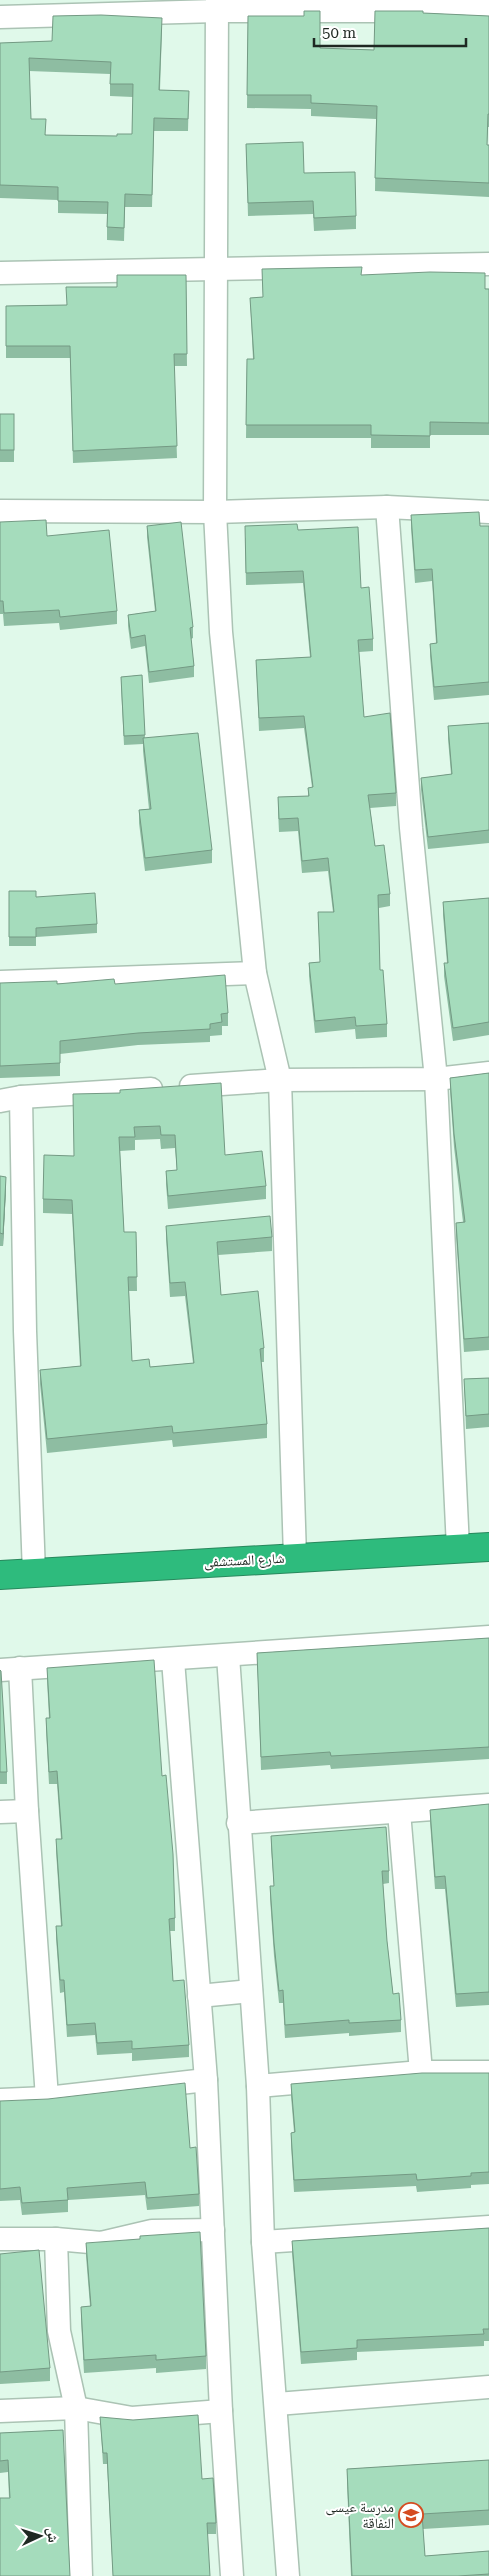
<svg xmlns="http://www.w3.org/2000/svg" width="489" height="2576" font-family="'Roboto Serif','Noto Naskh Arabic',serif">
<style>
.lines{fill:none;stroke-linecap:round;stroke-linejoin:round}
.minor-casing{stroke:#abc3b4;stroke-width:25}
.highway-casing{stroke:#29885d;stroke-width:30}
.minor{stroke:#fff;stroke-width:22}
.highway{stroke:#2ebb7d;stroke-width:28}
.wall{fill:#8ebda2;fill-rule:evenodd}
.shaded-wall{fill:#749a84}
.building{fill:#a5dcbc;stroke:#749a84;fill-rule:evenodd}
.labels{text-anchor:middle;stroke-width:4;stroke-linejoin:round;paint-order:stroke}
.street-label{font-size:14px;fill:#1f2822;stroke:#fff}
.poi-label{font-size:14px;fill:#1f2822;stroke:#fff;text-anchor:end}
</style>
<rect width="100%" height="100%" fill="#e0f9ea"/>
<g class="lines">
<defs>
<g id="minor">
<path d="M217 0 215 512 221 632 255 973 280 1080 295 1557"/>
<path d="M0 17 217 11H489"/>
<path d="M0 273 489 264"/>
<path d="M387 507 411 828 436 1079 458 1548"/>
<path d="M0 511 215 512 387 507 489 512"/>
<path d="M0 982 255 973"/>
<path d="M191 1086 280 1080 436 1079 489 1073"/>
<path d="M21 1097 25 1331 34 1573"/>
<path d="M0 1101 21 1097 151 1089"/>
<path d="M228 1656 258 2086 263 2242 288 2576"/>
<path d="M173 1660 206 2080 221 2411 232 2576"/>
<path d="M20 1668 27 1811 47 2098"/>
<path d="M0 1670 489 1637"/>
<path d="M0 1812 27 1811"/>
<path d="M399 1812 421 2072"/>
<path d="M238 1823 489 1805"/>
<path d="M199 1996 251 1991"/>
<path d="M258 2086 421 2072H489"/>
<path d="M0 2100 47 2098 206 2080"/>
<path d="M0 2239H56L101 2243 152 2231 213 2230"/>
<path d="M56 2239 59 2331 76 2408 81 2576"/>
<path d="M263 2242 489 2227"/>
<path d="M277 2404 489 2387"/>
<path d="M0 2411 76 2408 132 2418 221 2411"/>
</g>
<path id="highway" d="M0 1575 489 1547"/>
</defs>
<use href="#minor" class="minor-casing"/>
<use href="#highway" class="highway-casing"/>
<use href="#minor" class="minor"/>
<use href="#highway" class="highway"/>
</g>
<g class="wall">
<path d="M423 13 489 16V127H488L487 145H489V197L375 191 376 119 311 116V109L247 108 248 16 320 48 374 50Z"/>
<path d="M162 30 160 90 189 91 188 131H154L152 207H125L124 241 107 240V214L58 213V200L0 198V43L52 41ZM29 71 110 74V96L133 97 132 134 117 136 46 135 31 119Z"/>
<path d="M246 144 304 173 356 216V229L314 231 313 214 248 216Z"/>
<path d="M262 269 362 275 489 289V435H430V448H371V438H246L247 359H253L250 298 263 297Z"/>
<path d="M186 275 187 366H174L177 458 73 463 70 358H6V306L66 305 117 287Z"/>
<rect x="0" y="414" width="14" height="48"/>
<path d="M411 515 480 526H489V695L434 700 430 656V644L436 643 432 581 415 583 411 528Z"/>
<path d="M0 522 47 536 117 611V624L60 630 59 623 4 626 3 614H0Z"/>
<path d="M147 526 193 627V638L191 639 194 666V677L149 683 145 646 131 649 128 626V615L155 611 147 537Z"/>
<path d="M298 530 361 588 373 639V651L359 652 364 717 396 793V806L370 808 375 846 390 894V906L379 908 380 970 387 1024V1037L356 1039 355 1029 315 1033 309 976V963L320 962 318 912H333L328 871 302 873 298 831 279 832 278 810V797L308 796V788L312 787 304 728 259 731 256 660 310 657 303 583 246 585 245 538Z"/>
<path d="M142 675 145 738 212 850V863L145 871 139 823V810L149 809 143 751V744L124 745 121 686V677Z"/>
<path d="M489 723V843L428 849 421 790V778L451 774 448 739V726Z"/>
<path d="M9 891 36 897 97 924V933L36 937V946H9Z"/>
<path d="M489 898V1035L453 1041 444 976V963H447L443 915V902Z"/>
<path d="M0 983 115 984 228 1013V1026H222V1035L210 1036V1042L138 1045 60 1054V1076L0 1078Z"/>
<path d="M489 1073V1350L464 1352 456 1235V1223L463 1222 454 1147 450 1091V1078Z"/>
<path d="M120 1093 225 1155 266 1186V1199L168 1209 166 1184V1171L177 1170 175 1148 161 1149 160 1139 135 1140V1150L120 1151 124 1232H136L137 1291H129L132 1361 150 1367 193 1363 185 1296 170 1297 166 1239V1226L272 1237V1251L218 1255 221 1295 264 1348V1362H261L267 1424V1438L173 1447 172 1440 47 1453 40 1384V1370L80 1366 72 1214 43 1213V1199Z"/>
<path d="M0 1176 6 1189 3 1246H0Z"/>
<path d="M489 1378V1427L466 1429 464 1379Z"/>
<path d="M489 1638V1759L331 1769 330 1765 261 1770 257 1653Z"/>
<path d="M47 1668 162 1776 175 1918V1931H170L173 1981 189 2045V2057L132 2061V2053L97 2055 95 2035 67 2037 64 1992 60 1993 56 1938V1926H61L56 1851V1839H61L57 1784H49L46 1730V1718H49L47 1680Z"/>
<path d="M0 1670 7 1772V1784H0Z"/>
<path d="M489 1804V2005L456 2007 445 1889H435L430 1822V1810Z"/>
<path d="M271 1836 389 1871V1883L383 1884 387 1941 393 1994 401 2020V2032L349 2036V2033L285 2038 283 2003H279L274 1956 270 1898V1886H274L271 1848Z"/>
<path d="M489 2073V2184L471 2185V2188L417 2192 416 2186 294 2192 291 2145V2133L294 2132 291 2096V2084Z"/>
<path d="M0 2101 190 2148 199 2194V2206L147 2210 145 2195 68 2200V2212L22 2215 20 2200 0 2201Z"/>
<path d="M489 2228V2341H484V2346L357 2352V2360L301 2364 292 2253V2241Z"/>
<path d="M86 2243 206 2356V2369L156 2373V2368L84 2373 81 2320V2307L90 2306 86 2256Z"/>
<path d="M0 2254 50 2368V2381L0 2384Z"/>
<path d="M100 2417 202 2479 216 2523V2534H207L210 2576H113L107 2464H103Z"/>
<path d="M63 2430 9 2498 8 2472 0 2473V2433Z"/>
<path d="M489 2460V2525L423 2529 425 2556 489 2551V2576H351L347 2484V2469Z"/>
</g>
<path class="shaded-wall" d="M6 1177V1189L3 1246V1234Z"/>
<g class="building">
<path d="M304 11H320V48L374 50 375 11H423V13L489 16V114H488L487 145H489V183L375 178 377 106 311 103V95H247L248 16H304Z"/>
<path d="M101 15 162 18 159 90 189 91 188 119 154 118 152 195 125 194 124 228 107 227 108 202 58 201V187L0 185V43L52 41 53 16ZM29 58 111 62 110 84H133L132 134H117V136L45 135 46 119H31Z"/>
<path d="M303 142 304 173 355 172 356 216 314 218 313 201 248 203 246 144Z"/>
<path d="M362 267 361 275 430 272 485 273V289H489V423L430 422V436L371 435V425H246L247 359H254L250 298 263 297 262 269Z"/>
<path d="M117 275H186L187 354H174L177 446 73 451 70 346H6V306L67 305 66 287H117Z"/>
<rect x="0" y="414" width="14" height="36"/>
<path d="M479 512 480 526H489V682L434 687 430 644 437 643 432 569 415 570 411 515Z"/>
<path d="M46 520 47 536 109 530 117 611 60 617 59 610 4 613 3 601H0V522Z"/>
<path d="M181 522 193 627 190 628 194 666 149 672 145 635 131 638 128 615 156 611 147 526Z"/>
<path d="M297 524 298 530 358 527 361 588 369 587 373 639 358 640 364 717 390 713 396 793 368 795 375 846 384 845 390 894 378 895 380 970H383L387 1024 356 1026 355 1017 315 1021 309 963 320 962 318 912H334L328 858 302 861 298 818 279 819 278 797 309 796 308 788 313 787 304 716 259 718 256 660 311 657 303 571 246 573 245 526Z"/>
<path d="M142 675 145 735 124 736 121 677Z"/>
<path d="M489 723V830L428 837 421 778 452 774 448 726Z"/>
<path d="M198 733 212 850 145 858 139 810 151 809 143 738Z"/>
<path d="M9 891H36V897L95 893 97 924 36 928V937H9Z"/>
<path d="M489 898V1022L453 1028 444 963H448L443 902Z"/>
<path d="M225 975 228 1013 221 1014 222 1022 210 1024V1029L138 1033 60 1041V1063L0 1066V983L57 981V984L114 979 115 984Z"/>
<path d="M489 1073V1337L464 1339 456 1223 465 1222 454 1134 450 1078Z"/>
<path d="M221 1083 225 1155 262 1151 266 1186 168 1196 166 1171 177 1170 175 1135H161L160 1126 134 1127 135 1137H119L124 1232H136L137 1277H128L132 1361 149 1359 150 1367 194 1363 185 1282 170 1283 166 1226 270 1216 272 1237 217 1242 221 1295 258 1291 264 1348 260 1349 267 1424 173 1433 172 1426 47 1439 40 1370 81 1366 72 1200 43 1199 44 1155 74 1156 73 1094 120 1093V1090Z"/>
<path d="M0 1176 6 1177 3 1234 0 1233Z"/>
<path d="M489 1378V1414L466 1416 464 1379Z"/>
<path d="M489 1638V1747L331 1756 330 1752 261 1757 257 1653Z"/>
<path d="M154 1660 162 1776 166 1775 173 1854 175 1918 169 1919 173 1981 184 1980 189 2045 132 2049V2041L97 2043 95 2023 67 2025 64 1980H60L56 1926H62L56 1839H62L57 1771 49 1772 46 1718H50L47 1668Z"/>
<path d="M0 1670 1 1671 7 1772H0Z"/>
<path d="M489 1804V1992L456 1994 445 1876 435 1877 430 1810Z"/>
<path d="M386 1827 389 1871H382L387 1941 393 1994 399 1993 401 2020 349 2023V2020L285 2025 283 1990 279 1991 274 1943 270 1886H274L271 1836Z"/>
<path d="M422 2073H489V2172L471 2173V2176L417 2180 416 2174 294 2180 291 2133 295 2132 291 2084Z"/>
<path d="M185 2083 190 2148 196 2147 199 2194 147 2198 145 2182 67 2188 68 2200 22 2203 20 2187 0 2189V2101L48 2099Z"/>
<path d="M489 2228V2329H483L484 2334 357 2340V2348L301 2352 292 2241Z"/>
<path d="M200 2232 206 2356 156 2360V2355L84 2360 81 2307 91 2306 86 2243 140 2239V2236Z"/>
<path d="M39 2250 50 2368 0 2372V2254Z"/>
<path d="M198 2415 202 2479 213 2478 216 2523H207L210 2576H113L107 2453H103L100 2417 133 2420Z"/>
<path d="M63 2430 70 2576H0V2498H10L8 2460 0 2461V2433Z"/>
<path d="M489 2460V2510L422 2514 425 2556 489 2551V2574L458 2576H352L347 2469Z"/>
</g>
<defs>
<symbol id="school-ring" viewBox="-11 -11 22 22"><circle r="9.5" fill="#fff" stroke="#d54c21" stroke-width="1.5"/><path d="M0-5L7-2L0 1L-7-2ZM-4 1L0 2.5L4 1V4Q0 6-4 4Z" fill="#d54c21"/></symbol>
</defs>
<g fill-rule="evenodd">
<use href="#school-ring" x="397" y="2501" width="28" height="28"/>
</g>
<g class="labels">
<g class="street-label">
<text transform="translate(244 1560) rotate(-3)" y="5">شارع المستشفى</text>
</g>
<g class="poi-label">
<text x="394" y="2512">مدرسة عيسى<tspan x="394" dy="16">النفاقة</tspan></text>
</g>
</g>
<g transform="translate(40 2536) rotate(86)" stroke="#ffffff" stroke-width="4" paint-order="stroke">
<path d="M0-4L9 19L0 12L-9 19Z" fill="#1f2822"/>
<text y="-8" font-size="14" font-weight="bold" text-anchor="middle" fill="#1f2822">ش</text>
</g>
<path d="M314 38v8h152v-8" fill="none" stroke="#1f2822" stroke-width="2.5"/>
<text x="322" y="38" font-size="15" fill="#1f2822" stroke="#ffffff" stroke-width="4" paint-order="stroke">50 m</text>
</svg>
